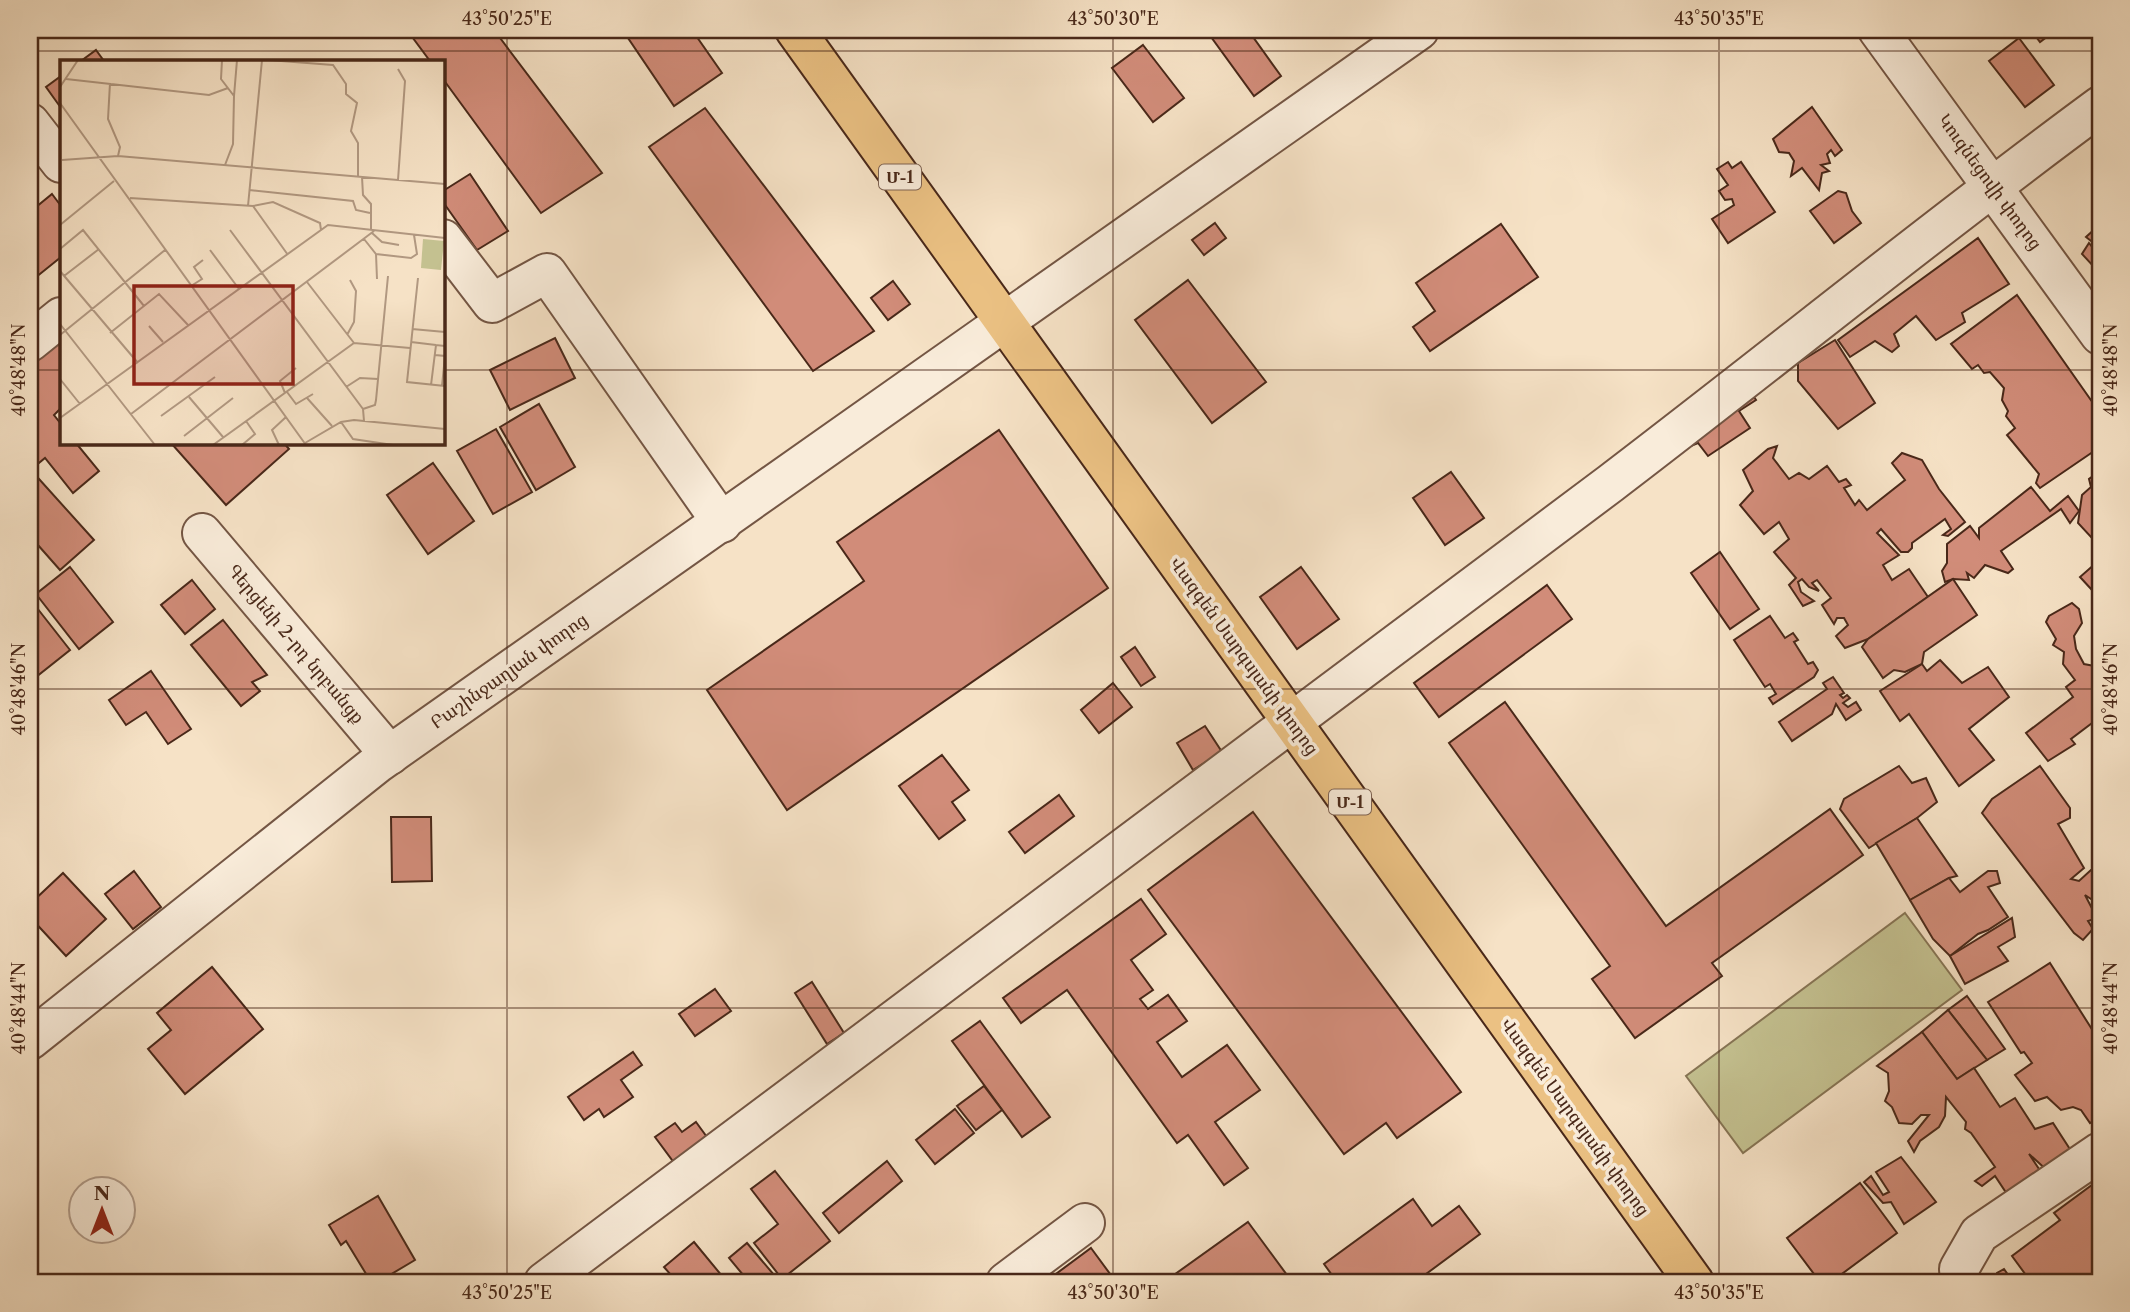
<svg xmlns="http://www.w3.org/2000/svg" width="2130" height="1312" font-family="'Libre Caslon Text','Noto Serif Armenian',serif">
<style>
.green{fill:#c4c190;stroke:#867454;stroke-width:2}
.building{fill:#d18c79;stroke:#492819;stroke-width:2}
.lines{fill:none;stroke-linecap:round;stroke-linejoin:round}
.street-casing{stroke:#745644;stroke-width:42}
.highway-casing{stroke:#492819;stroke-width:42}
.street{stroke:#f9ecda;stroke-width:38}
.highway{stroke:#ebc183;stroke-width:38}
.ticks{fill:none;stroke:#492819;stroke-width:2;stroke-opacity:0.45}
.labels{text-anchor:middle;stroke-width:7;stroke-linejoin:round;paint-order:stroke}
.shield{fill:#f9ecda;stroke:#7e6353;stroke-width:2}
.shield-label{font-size:16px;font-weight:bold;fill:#492819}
.street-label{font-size:18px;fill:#492819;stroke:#f9ecda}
.inset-road{fill:none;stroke:#b19881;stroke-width:2}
.view{fill:#8f2418;fill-opacity:0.15;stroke:#8f2418;stroke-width:3.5}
.inset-edge{fill:none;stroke:#492819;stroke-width:3.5}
.neatline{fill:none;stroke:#492819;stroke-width:2.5}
.ticks-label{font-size:18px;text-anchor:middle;fill:#492819}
</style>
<rect width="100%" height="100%" fill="#f6e2c6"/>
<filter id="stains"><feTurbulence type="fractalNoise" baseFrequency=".00286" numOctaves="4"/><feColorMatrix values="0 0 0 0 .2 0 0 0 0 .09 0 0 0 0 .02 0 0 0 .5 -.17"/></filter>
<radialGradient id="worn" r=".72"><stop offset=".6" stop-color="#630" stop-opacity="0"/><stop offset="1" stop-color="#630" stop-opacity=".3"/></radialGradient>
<path class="green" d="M1905 913 1962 990 1743 1153 1686 1076Z"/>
<g class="building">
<path d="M407 30H494L602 173 541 213 443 79V61H430Z"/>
<path d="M634 30H692L722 73 674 106 626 35Z"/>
<path d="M1206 30H1248L1281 76 1254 96Z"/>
<path d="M2031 30H2056L2040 42Z"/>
<path d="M2019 38 2054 85 2025 107 1989 61Z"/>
<path d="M1143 45 1184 98 1153 122 1112 68Z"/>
<path d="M96 50 104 61H81Z"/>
<path d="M61 76V108L46 87Z"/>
<path d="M1812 107 1842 150 1835 156 1831 150 1827 154 1830 163 1821 165 1829 171 1822 173 1819 190 1802 168 1791 176 1794 161 1789 153 1779 152 1773 139Z"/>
<path d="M705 108 874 331 813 371 649 147Z"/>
<path d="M1728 162 1732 168 1741 162 1775 212 1728 243 1712 219 1734 205 1732 199 1725 200 1719 191 1728 185 1717 169Z"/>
<path d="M470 174 508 231 477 250 443 202V191Z"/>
<path d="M1838 191 1846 193 1852 211 1861 223 1834 243 1810 211Z"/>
<path d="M52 194 61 206V257L30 282V212Z"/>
<path d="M1215 223 1226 238 1204 255 1192 240Z"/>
<path d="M1501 224 1538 277 1430 351 1413 327 1435 311 1416 283Z"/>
<path d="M2096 228 2100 232V248L2086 237Z"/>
<path d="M1978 238 2009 284 1962 313 1965 322 1936 340 1916 316 1894 334 1899 346 1892 352 1875 341 1850 357 1838 340Z"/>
<path d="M2089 243 2100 257V262L2095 268 2082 254Z"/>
<path d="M1188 280 1266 382 1212 423 1135 320Z"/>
<path d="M893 281 910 304 888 320 871 298Z"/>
<path d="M2017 295 2100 413V447L2040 488 2036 483 2039 474 2007 435 2015 428 2006 416 2008 411 2002 400 2004 388 1990 372 1984 373 1978 365 1972 369 1951 344Z"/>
<path d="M61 334V408L54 415 61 424V443H76L99 471 73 493 45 458 34 467 30 462V360Z"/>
<path d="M555 338 575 378 510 410 490 370Z"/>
<path d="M1835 340 1875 403 1838 429 1798 381V363Z"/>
<path d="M1752 394 1756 400 1739 411 1750 428 1708 456 1698 443 1676 452Z"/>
<path d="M539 404 575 467 536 490 500 427Z"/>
<path d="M496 429 532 492 493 514 457 451Z"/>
<path d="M999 430 1108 588 787 810 707 690 864 581 837 542Z"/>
<path d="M171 443H284L289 449 226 505Z"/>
<path d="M1777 446 1773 458 1789 479 1799 473 1809 479 1827 466 1839 482 1846 479 1851 485 1844 488 1855 505 1859 500 1867 510 1905 480 1892 463 1902 453 1922 460 1939 489 1965 522 1948 536 1943 535 1951 529 1945 519 1912 543V548L1908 552H1901L1881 529 1877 533 1899 555 1883 565 1892 580 1909 569 1928 597 1868 639 1845 648 1836 636 1848 625 1844 618H1837L1834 624 1822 605 1831 598 1817 580 1812 583 1819 591 1809 587 1802 579 1798 582 1801 592 1814 601 1803 606 1789 585 1796 578 1774 552 1789 539 1779 522 1764 534 1740 505 1753 491 1743 470 1768 449Z"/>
<path d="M433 463 474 521 428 554 387 495Z"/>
<path d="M30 469 94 540 60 570 30 536Z"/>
<path d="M2100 471V524L2095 518 2098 528 2091 537 2078 523 2082 495 2091 487 2089 479Z"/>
<path d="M1451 472 1484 518 1445 545 1413 498Z"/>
<path d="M2031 487 2050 511 2068 496 2079 511 2070 523 2061 509 2001 551 2013 569 2008 573 1985 565 1974 578 1967 573 1969 580 1953 579 1945 582 1942 571 1947 563V544L1970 526 1979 538V528Z"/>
<path d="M2100 550V583L2092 590 2080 577 2096 563 2093 556Z"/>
<path d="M1720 552 1759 609 1730 629 1691 573Z"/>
<path d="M70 567 113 622 79 649 36 594Z"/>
<path d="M1301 567 1339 619 1297 649 1260 597Z"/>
<path d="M1953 579 1977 615 1924 652 1922 664 1905 672 1894 670 1883 678 1862 647 1868 639Z"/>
<path d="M192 580 215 609 185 634 161 605Z"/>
<path d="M1547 585 1572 619 1439 717 1414 683Z"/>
<path d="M30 599 70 650 36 677 30 669Z"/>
<path d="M2072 603 2079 609 2082 623 2074 636 2076 649 2084 664 2100 667V711H2096L2100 717 2071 739 2075 744 2048 761 2026 733 2073 697 2066 687 2075 680 2063 664 2064 652 2053 645 2056 639 2046 622 2049 616Z"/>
<path d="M1770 616 1785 638 1793 633 1798 640 1794 642 1808 664 1813 662 1818 670 1814 677 1773 704 1769 698 1776 694 1770 684 1765 687 1734 640Z"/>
<path d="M223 620 267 675 252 682 260 691 241 706 191 645Z"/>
<path d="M1135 647 1155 677 1141 686 1121 657Z"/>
<path d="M1940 660 1962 683 1988 667 2009 697 1969 729 1994 760 1959 786 1909 714 1900 721 1880 691 1922 664 1927 671Z"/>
<path d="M151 671 191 729 168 744 146 712 126 725 109 700Z"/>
<path d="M1833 677 1844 693 1840 695 1843 698 1847 695 1850 698 1843 703 1848 707 1856 702 1861 710 1846 720 1836 704 1832 714 1792 741 1779 722 1827 689 1823 683Z"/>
<path d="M1113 683 1132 707 1099 733 1081 710Z"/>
<path d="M1505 702 1666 926 1830 809 1863 855 1712 963 1722 976 1635 1038 1592 979 1610 966 1449 743Z"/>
<path d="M1205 726 1222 752 1193 770 1177 743Z"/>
<path d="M942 755 969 790 952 802 965 820 939 839 899 786Z"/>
<path d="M1899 766 1912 783 1926 778 1937 802 1917 818 1869 848 1840 809 1844 799Z"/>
<path d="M2040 766 2070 808V818L2058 824 2084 868 2071 879 2079 881 2091 870H2100V896L2094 901 2085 895 2097 918 2088 921 2093 929 2083 940 2074 933 1982 813 1992 799Z"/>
<path d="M1059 795 1074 816 1025 853 1009 832Z"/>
<path d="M1253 812 1461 1092 1397 1138 1386 1123 1344 1154 1148 890Z"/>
<path d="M391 817H431L432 881 392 882Z"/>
<path d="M1917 818 1957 876 1949 878 1910 900 1876 843Z"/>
<path d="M134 871 161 907 133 929 105 894Z"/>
<path d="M1988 871H1997L2000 883 1988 887 2008 917 1988 930 1978 934 1950 956 1933 939 1910 900 1949 878 1960 892Z"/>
<path d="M63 873 106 919 66 956 30 917V904Z"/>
<path d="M1141 899 1166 934 1131 960 1153 990 1140 999 1148 1009 1168 995 1187 1021 1157 1042 1182 1077 1227 1045 1260 1090 1215 1122 1248 1168 1224 1185 1188 1135 1177 1143 1067 990 1021 1023 1003 998Z"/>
<path d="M2012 918 2015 937 1998 947 2008 961 1965 984 1950 956Z"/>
<path d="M2050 963 2100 1042V1119L2099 1117 2090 1123 2081 1110 2073 1107 2061 1110 2047 1097 2035 1101 2015 1075 2032 1063 2024 1052 2021 1053 1988 1002Z"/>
<path d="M212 967 263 1029 185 1094 148 1049 171 1030 157 1013Z"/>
<path d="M812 982 844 1033 827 1044 795 993Z"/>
<path d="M715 989 731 1011 695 1036 679 1014Z"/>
<path d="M1967 996 2005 1049 1987 1060 1948 1010Z"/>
<path d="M1948 1010 1987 1060 1957 1079 1922 1032Z"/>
<path d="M980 1021 1050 1117 1022 1137 952 1041Z"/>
<path d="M1922 1032 1957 1079 1974 1068 2000 1107 2015 1098 2035 1129 2053 1123 2075 1157 2050 1173 2029 1154 2043 1175 2009 1197 1995 1176 1982 1186 1975 1181 1995 1167 1971 1133 1965 1129 1966 1122 1946 1097 1945 1116 1939 1127 1920 1141 1914 1152 1908 1141 1929 1115H1921L1912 1124 1899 1123 1892 1107 1885 1101 1889 1091 1888 1073 1877 1066Z"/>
<path d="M633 1052 642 1065 621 1080 633 1097 604 1117 599 1109 584 1120 568 1097Z"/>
<path d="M984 1086 1002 1110 976 1130 957 1106Z"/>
<path d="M955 1109 974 1133 935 1164 916 1140Z"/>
<path d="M696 1122 712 1144 678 1168 655 1137 675 1123 682 1132Z"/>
<path d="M1901 1157 1936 1202 1904 1224 1891 1202 1883 1203 1864 1182 1871 1176 1883 1195 1889 1192 1876 1172Z"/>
<path d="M887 1161 902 1181 839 1233 823 1213Z"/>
<path d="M775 1171 830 1241 782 1279 754 1243 778 1224 751 1189Z"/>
<path d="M2100 1179V1270L2083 1282H2031L2012 1256 2060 1220 2054 1213Z"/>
<path d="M1860 1183 1897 1233 1831 1282H1820L1787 1238Z"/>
<path d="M378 1196 415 1260 378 1282H371L346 1241 341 1245 329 1225Z"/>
<path d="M1413 1199 1432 1226 1459 1206 1480 1234 1422 1277 1426 1282H1337L1324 1264Z"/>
<path d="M1248 1222 1287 1275 1277 1282H1164Z"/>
<path d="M694 1242 727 1282H677L664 1267Z"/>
<path d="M747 1243 780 1282H749L729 1258Z"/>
<path d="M1091 1248 1116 1282H1045Z"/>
<path d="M2004 1269 2013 1282H1994L1997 1273Z"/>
</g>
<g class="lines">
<defs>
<g id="street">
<path d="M1878 30 2100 335"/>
<path d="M30 123 61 163"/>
<path d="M443 239 492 303 547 273 722 523"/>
<path d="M30 342 61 317"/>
<path d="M202 533 390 755"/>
<path d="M30 1040 378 763 1419 30"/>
<path d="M544 1282C900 1017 1257 752 1611 483 1775 358 1934 228 2100 106"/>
<path d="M1006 1282 1085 1223"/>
<path d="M1960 1282 1959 1269 1979 1234 2100 1152"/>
</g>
<path id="highway" d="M795 30 1694 1282"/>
</defs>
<use href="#street" class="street-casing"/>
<use href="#highway" class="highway-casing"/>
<use href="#street" class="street"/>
<use href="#highway" class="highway"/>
</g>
<path class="ticks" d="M507 30V1282M1113 30V1282M1719 30V1282M30 51H2100M30 370H61M443 370H2100M30 689H2100M30 1008H2100"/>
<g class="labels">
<g class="shield">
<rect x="879" y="164.5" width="42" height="25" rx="5"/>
<rect x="1329" y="789.5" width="42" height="25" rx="5"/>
</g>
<g class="shield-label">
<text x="900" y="183">Մ-1</text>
<text x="1350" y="808">Մ-1</text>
</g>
<g class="street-label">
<text transform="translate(1990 182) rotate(54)" y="6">Կուզնեցովի փողոց</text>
<text transform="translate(296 644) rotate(50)" y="6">Գերցենի 2-րդ նրբանցք</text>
<text transform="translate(1244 656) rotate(54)" y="6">Վազգեն Սարգսյանի փողոց</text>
<text transform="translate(509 671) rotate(-35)" y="6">Բաշինջաղյան փողոց</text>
<text transform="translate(1575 1117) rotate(54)" y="6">Վազգեն Սարգսյանի փողոց</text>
</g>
</g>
<g transform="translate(60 60)">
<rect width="385" height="385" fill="#f6e2c6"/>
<path d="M363 179 384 181 381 210 361 208Z" fill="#c4c190"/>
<path class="inset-road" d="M162 0 161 19 174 36 173 84 165 105M208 0 273 5 286 24V34L297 43 291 71 298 83V117M338 9 345 21 338 120M6 19 149 35 168 28M50 23 48 59 60 87 58 96M0 27 18 0M174 36 177 0M0 43 246 385M0 82V104M2 100 58 96 385 124M302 117 303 135 311 144V171M189 130 293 141 296 150 310 153M70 138 193 146 213 142 260 163 261 170M188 146 202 0M193 146 228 195M0 165 54 121M170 170 303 349 304 361M312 173 322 182 339 185M304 179 316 194 351 198 357 194 354 175M0 189 23 170 84 246M150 190 179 229M316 194 317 219M0 211 78 303M4 216 39 189M358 218 347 322 385 326M247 222 294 283M131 226 142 219 134 207 143 200M0 264 95 385M89 266 103 282M352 269 385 272M50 273 99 234 128 265M0 275 105 190M287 275 294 262 296 231 290 220M351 282 376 285M375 295 385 296 382 326M0 319 20 344M371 325 376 285 385 286M286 327 300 318 318 319M227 332 236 344 253 334M225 333 220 321 236 308M129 337 163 377M247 338 272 366M303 349 315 345 316 340 328 216M71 354 314 171M101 356 155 317M0 358 268 165 385 178M281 362 293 379 333 385M124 376 173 338M245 383 281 362 294 360 385 369M153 385 294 283 350 288M182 385 195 374 186 361M219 385 212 370 226 357"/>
<path class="view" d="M74 226H233V324H74Z"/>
<rect width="385" height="385" class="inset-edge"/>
</g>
<rect width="2130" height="1312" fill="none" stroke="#f6e2c6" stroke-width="77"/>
<g transform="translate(102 1210)"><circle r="33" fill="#f9ecda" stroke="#b39e8d" stroke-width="2"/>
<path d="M0-5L12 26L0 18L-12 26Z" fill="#8f2418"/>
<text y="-10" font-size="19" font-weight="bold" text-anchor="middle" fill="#492819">N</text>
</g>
<rect x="38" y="38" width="2054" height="1236" class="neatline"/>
<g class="ticks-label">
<text x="507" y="25">43°50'25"E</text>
<text x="1113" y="25">43°50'30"E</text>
<text x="1719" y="25">43°50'35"E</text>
<text transform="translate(19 370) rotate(-90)" y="6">40°48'48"N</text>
<text transform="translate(2111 370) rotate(-90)" y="6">40°48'48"N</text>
<text transform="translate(19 689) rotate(-90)" y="6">40°48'46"N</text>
<text transform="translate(2111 689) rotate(-90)" y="6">40°48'46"N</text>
<text transform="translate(19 1008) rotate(-90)" y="6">40°48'44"N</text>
<text transform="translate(2111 1008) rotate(-90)" y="6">40°48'44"N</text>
<text x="507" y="1299">43°50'25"E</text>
<text x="1113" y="1299">43°50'30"E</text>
<text x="1719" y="1299">43°50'35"E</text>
</g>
<rect width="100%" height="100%" filter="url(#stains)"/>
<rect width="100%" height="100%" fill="url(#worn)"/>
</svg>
